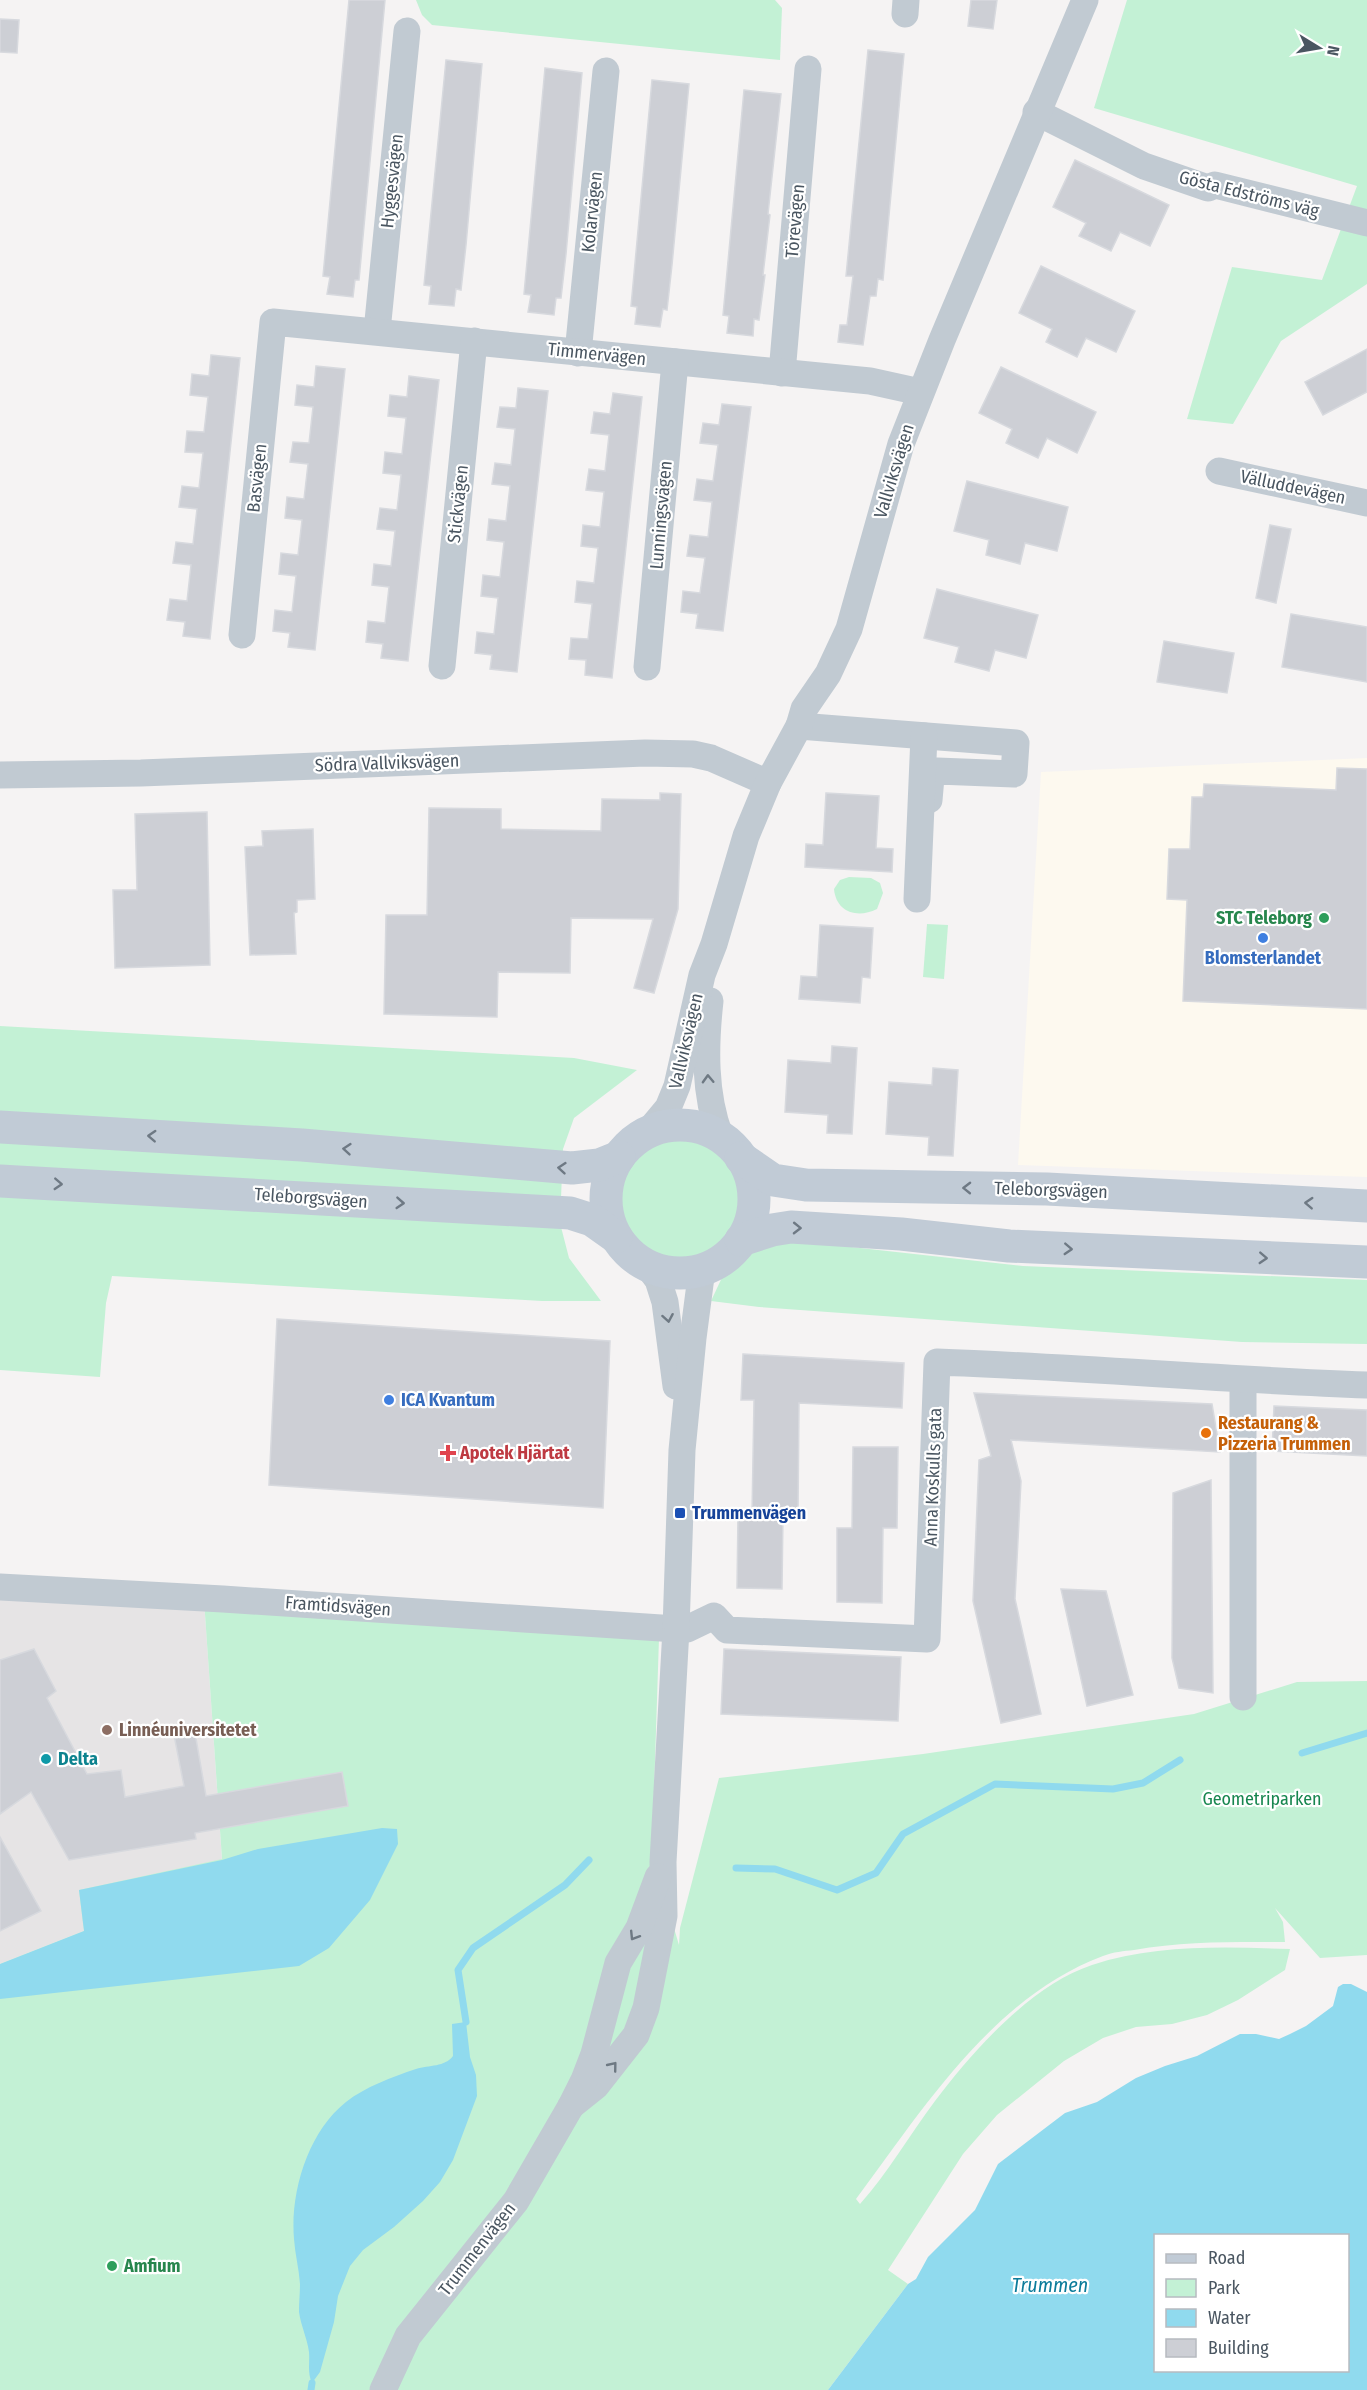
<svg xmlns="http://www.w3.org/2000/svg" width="1367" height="2390" font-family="'Fira Sans Condensed',sans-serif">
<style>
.commercial{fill:#fdf9ef}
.education{fill:#e6e4e5}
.green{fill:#c3f1d5}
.water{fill:#90daee;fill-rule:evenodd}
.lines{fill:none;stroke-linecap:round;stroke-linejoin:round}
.stream{stroke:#90daee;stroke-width:7}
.building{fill:#cdcfd5;stroke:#d7d9de;stroke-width:1.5}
.street{stroke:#c1cad2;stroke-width:27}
.secondary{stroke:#c1cbd6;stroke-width:33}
.oneway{stroke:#6e7983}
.oneway2{stroke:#6e7984}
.leisure-dot{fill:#2e9e5b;stroke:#fff;stroke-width:2}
.shop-dot{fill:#3f7fe0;stroke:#fff;stroke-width:2}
.food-dot{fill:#e8710a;stroke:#fff;stroke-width:2}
.health-dot{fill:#e0444e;stroke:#fff;stroke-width:2}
.transit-dot{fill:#1a4fb4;stroke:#fff;stroke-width:2}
.education-dot{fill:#8d6e63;stroke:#fff;stroke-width:2}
.culture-dot{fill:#0f9aa8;stroke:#fff;stroke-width:2}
.labels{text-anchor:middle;stroke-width:4.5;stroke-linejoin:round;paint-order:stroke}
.street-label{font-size:18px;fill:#4a5661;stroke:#fff}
.leisure-label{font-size:18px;font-weight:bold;fill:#27864d;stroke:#fff;text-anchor:end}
.shop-label{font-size:18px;font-weight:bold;fill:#366cbe;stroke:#fff}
.food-label{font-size:18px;font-weight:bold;fill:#c56008;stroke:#fff;text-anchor:start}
.health-label{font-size:18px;font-weight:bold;fill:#be3a42;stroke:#fff;text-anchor:start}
.transit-label{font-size:18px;font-weight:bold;fill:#164399;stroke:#fff;text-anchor:start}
.education-label{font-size:18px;font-weight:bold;fill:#785e54;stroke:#fff;text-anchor:start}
.culture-label{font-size:18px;font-weight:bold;fill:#0d838f;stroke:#fff;text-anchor:start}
.park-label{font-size:18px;fill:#17864f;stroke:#fff}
.water-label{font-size:20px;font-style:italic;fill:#0c7c9b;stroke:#fff}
</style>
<rect width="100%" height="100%" fill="#f5f3f3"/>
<path class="commercial" d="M1367 758V1177L1018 1165 1041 772Z"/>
<path class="education" d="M0 1587 204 1600 222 1860 80 1890 84 1931 0 1964Z"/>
<g class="green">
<path d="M416 0H775L782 8 780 60 432 25 422 15Z"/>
<path d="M1127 0H1367V284L1281 341 1233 424 1187 419 1232 267 1322 280 1357 186 1094 108Z"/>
<path d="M849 877 871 878 880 883 883 893 877 909C857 919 836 912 834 889L840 880Z"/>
<path d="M927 924 948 925 944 979 923 977Z"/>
<path d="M0 1026 574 1058 637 1070 574 1118 563 1149 560 1223 569 1258 601 1301H542L112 1276 106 1303 100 1377 0 1370Z"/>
<circle cx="679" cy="1199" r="61"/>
<path d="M782 1243H815L1023 1266 1367 1280V1344L1242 1342 759 1307 711 1301 726 1269 757 1249Z"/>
<path d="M204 1600 659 1638 652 1854 679 1945 680 1928 719 1778 923 1754 1194 1714 1297 1682 1367 1681V1955L1320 1958 1275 1908 1283 1922 1285 1942C1234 1942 1184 1941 1134 1950 1124 1951 1113 1952 1103 1956 993 1997 923 2109 856 2199L860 2204C888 2173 910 2134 935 2101 973 2051 1031 1985 1092 1965 1156 1944 1224 1947 1290 1949L1285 1970 1238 2000 1207 2015 1172 2024 1136 2027 1103 2038 1064 2061 997 2115 963 2154 888 2270 908 2284 828 2390H0V1964L84 1931 79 1890 222 1859Z"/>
</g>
<g class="water">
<path d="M382 1828 397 1829 398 1844 370 1900 329 1948 299 1966 0 1999V1964L84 1931 79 1890 222 1860 258 1849Z"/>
<path d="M1343 1984H1351L1367 1992V2390H828L908 2284 916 2279 928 2257 975 2210 998 2164 1065 2113 1097 2102 1136 2078 1165 2066 1197 2056 1240 2034H1256L1279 2039 1290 2034 1306 2026 1333 2006 1338 1987ZM1156 2236H1348V2370H1156Z"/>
<path d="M466 2022 470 2057 476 2075 477 2096 453 2160 440 2182 423 2201 394 2227 363 2250 350 2266 338 2296 334 2322 320 2372 312 2383C307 2372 310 2363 309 2352 307 2338 301 2326 299 2312 299 2303 300 2293 300 2284 299 2269 295 2254 294 2239 290 2192 308 2132 346 2102 365 2087 392 2077 416 2069 429 2065 445 2067 453 2056L452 2024Z"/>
</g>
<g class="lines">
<g class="stream">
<path d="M1302 1753 1367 1733"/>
<path d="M736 1868 775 1869 837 1890 876 1873 903 1834 995 1784 1113 1789 1143 1783 1180 1760"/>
<path d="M466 2022 458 1970 473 1948 565 1885 589 1860"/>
<path d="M311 2390 312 2383"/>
</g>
</g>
<g class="building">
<path d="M349 0H385L359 280H355L353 297 327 294 330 277 323 276Z"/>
<path d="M971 0H997L993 29 968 26Z"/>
<path d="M0 19 19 20 17 53 0 52Z"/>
<path d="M868 50 904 54 883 280 878 279 876 296H870L863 345 838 342 840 325H847L853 276H846Z"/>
<path d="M446 60 482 64 466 245 461 290 456 289 454 306 429 304 431 286 424 285Z"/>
<path d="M545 68 582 73 566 254 561 298H556L554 315 528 312 531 295 524 294Z"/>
<path d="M652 80 689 84 672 265 667 310 663 309 660 327 635 324 637 307 631 306Z"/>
<path d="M744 90 781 94 768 214 770 215 763 275H765L759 320 754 319 753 336 727 333 729 316 723 315Z"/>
<path d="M1075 160 1169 205 1150 246 1120 232 1111 251 1079 236 1086 223 1053 207Z"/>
<path d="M1041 266 1135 311 1116 352 1086 338 1077 357 1046 342 1052 329 1019 313Z"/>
<path d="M1367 349V392L1323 415 1305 382Z"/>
<path d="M211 355 240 358 210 639 183 636 185 622 167 620 170 599 187 601 191 565 173 563 176 542 193 544 197 509 179 507 182 486 199 488 203 453 185 452 187 431 204 432 208 397 190 395 192 374 209 376Z"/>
<path d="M316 366 345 369 315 650 288 647 290 633 273 631 275 610 292 612 296 576 279 574 281 553 298 555 302 520 285 518 287 497 304 499 308 464 290 462 293 442 309 443 313 407 295 405 297 385 314 387Z"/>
<path d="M1001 367 1096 412 1077 453 1047 438 1038 458 1006 443 1012 429 979 413Z"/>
<path d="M409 376 439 380 408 661 381 658 383 644 366 642 368 621 385 623 389 587 372 585 374 564 391 566 395 531 377 529 380 508 397 510 401 475 383 473 385 452 402 454 406 418 388 416 390 395 407 397Z"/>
<path d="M518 388 548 391 517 672 490 669 492 655 475 653 477 632 494 634 498 598 481 596 483 575 500 577 504 542 487 540 489 519 506 521 510 486 492 484 495 463 511 465 515 429 497 427 500 407 516 408Z"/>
<path d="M613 393 642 397 612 678 585 675 586 660 569 659 571 638 588 639 592 604 575 602 577 581 594 583 598 548 581 546 583 525 600 527 604 492 586 490 589 469 605 471 609 435 591 433 594 412 610 414Z"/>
<path d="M722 404 751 407 723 631 696 628 698 614 681 612 683 591 700 593 705 558 687 556 690 535 708 537 712 502 694 500 697 479 713 481 718 445 700 443 703 423 719 425Z"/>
<path d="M967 481 1068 507 1057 551 1025 543 1020 564 986 555 989 540 954 531Z"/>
<path d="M1270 525 1291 529 1276 603 1256 598Z"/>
<path d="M937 589 1038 615 1026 658 995 650 989 671 955 662 959 647 924 638Z"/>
<path d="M1291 614 1367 627V682L1282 667Z"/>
<path d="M1164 641 1234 653 1227 693 1157 682Z"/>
<path d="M1337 768 1367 769V1009L1183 1001 1187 900 1167 899 1169 849H1190L1192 797H1203L1204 784 1336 790Z"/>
<path d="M660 793 681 794 678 909 654 993 634 988 653 919 571 918 570 973 498 972 497 1017 384 1014 386 915H427L429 808 501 809V829L601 831 602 799 660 800Z"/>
<path d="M826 793 879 796 876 848 893 849 892 872 805 867 806 844 823 845Z"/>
<path d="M207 812 210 965 115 968 113 890H137L135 814Z"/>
<path d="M313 829 315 899 297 900V912L294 913 296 954 250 955 245 847 263 846 262 831Z"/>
<path d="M820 925 873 928 870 978 862 977 860 1003 799 999 801 976 817 977Z"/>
<path d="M832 1046 857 1048 852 1134 827 1133 828 1115 785 1112 788 1060 831 1063Z"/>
<path d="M933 1068 958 1070 953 1156 928 1155 929 1137 886 1134 889 1082 932 1085Z"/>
<path d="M277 1319 610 1341 603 1508 269 1485Z"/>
<path d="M743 1354 904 1363 902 1408 799 1403 798 1514H783L782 1589 737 1588 738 1514H752L754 1400H741Z"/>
<path d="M974 1393 1212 1404 1220 1452 1011 1440 1021 1481 1015 1599 1041 1714 1001 1723 973 1601 979 1460 991 1456Z"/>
<path d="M1274 1406 1367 1410V1456L1272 1451Z"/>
<path d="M853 1447H898L897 1528H883L882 1603 837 1602V1528H852Z"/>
<path d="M1211 1480 1213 1693 1179 1688 1172 1658 1173 1493Z"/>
<path d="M1061 1589 1106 1591 1133 1695 1087 1706Z"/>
<path d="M34 1649 56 1691 47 1698 87 1774 121 1770 125 1797 184 1786 173 1730 194 1727 206 1796 342 1772 348 1806 195 1833 196 1839 69 1860 31 1792 0 1814V1660Z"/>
<path d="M724 1649 901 1657 898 1721 721 1714Z"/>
<path d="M0 1837 41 1911 0 1931Z"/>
</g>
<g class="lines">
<g class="street">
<path d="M905 14 906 0"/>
<path d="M1036 112 1144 166 1208 188 1215 185 1367 223"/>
<path d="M377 331 407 31"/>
<path d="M578 353 606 71"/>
<path d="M782 373 808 69"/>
<path d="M1219 471 1367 503"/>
<path d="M242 635 273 322 870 381 920 392"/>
<path d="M442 666 474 341"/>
<path d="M647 667 675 362"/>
<path d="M799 726 1016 743 1014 774 937 771 931 777 929 800"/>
<path d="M0 775 141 773 645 753 693 754 711 758 768 783"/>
<path d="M917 899 924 736"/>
<path d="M710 1001C705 1046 704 1094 720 1136"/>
<path d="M648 1132 668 1108 677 1086 702 975 714 944 746 836 768 783 799 726 804 709 828 674 849 629 901 444 942 340 1085 0"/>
<path d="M647 1265 658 1280 665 1302 676 1386"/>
<path d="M1243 1380V1697"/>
<path d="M0 1587 223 1599 676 1629H687L714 1616 727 1630 927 1639 937 1362C1081 1367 1224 1380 1367 1385"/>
<path d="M571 2106 596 2086 636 2035 646 2008 664 1916 663 1862 676 1629 682 1450 693 1338 702 1269"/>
<path d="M383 2390 408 2336 516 2201 571 2106 584 2080 594 2054 618 1963 639 1928 658 1877"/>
</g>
<g class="secondary">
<circle cx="680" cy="1199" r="74"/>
<path d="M0 1127 302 1145 572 1168 599 1165 619 1157"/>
<path d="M741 1158 773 1180 806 1185 1047 1189 1367 1206"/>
<path d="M0 1181 570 1213 592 1220 616 1237"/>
<path d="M741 1240 772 1230 791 1227 901 1234 1009 1246 1367 1262"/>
</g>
</g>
<defs><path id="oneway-chevron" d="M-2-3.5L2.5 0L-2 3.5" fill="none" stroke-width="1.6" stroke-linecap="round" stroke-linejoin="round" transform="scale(1.5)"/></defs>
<g class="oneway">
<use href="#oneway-chevron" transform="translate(708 1079) rotate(-92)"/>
<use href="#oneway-chevron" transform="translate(668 1318) rotate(80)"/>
<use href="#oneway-chevron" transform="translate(634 1936) rotate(122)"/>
<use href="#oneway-chevron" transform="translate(613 2066) rotate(-51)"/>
</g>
<g class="oneway2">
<use href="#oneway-chevron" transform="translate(152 1136) rotate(-177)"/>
<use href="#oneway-chevron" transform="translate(347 1149) rotate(-175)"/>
<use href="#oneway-chevron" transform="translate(562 1168) rotate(-175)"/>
<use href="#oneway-chevron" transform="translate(58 1184) rotate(3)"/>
<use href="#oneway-chevron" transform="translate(967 1188) rotate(-179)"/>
<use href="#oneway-chevron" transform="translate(400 1203) rotate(4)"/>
<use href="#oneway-chevron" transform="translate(1309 1203) rotate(-177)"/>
<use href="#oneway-chevron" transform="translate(797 1228) rotate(1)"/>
<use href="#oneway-chevron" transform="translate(1068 1249) rotate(3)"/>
<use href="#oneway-chevron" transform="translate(1263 1258) rotate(3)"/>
</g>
<g class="leisure-dot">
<circle cx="1324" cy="918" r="6"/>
<circle cx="112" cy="2266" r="6"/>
</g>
<g class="shop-dot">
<circle cx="1263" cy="938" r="6"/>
<circle cx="389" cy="1400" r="6"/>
</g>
<circle class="food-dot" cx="1206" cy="1433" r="6"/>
<path class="health-dot" d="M445 1444h6v6h6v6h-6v6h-6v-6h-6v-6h6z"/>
<rect class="transit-dot" x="674" y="1507" width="12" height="12" rx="3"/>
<circle class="education-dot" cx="107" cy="1730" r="6"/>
<circle class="culture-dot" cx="46" cy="1759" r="6"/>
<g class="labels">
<g class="street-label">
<text transform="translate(392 181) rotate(-84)" y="6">Hyggesvägen</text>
<text transform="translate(1249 194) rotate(14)" y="6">Gösta Edströms väg</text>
<text transform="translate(592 212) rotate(-84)" y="6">Kolarvägen</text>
<text transform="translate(795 221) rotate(-85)" y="6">Törevägen</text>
<text transform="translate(597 354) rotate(6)" y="6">Timmervägen</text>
<text transform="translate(894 471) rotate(-73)" y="6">Vallviksvägen</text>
<text transform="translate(257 478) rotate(-84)" y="6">Basvägen</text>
<text transform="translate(1293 487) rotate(12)" y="6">Välluddevägen</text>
<text transform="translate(458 504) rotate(-84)" y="6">Stickvägen</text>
<text transform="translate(661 515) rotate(-85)" y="6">Lunningsvägen</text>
<text transform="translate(387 763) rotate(-2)" y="6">Södra Vallviksvägen</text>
<text transform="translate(686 1041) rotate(-77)" y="6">Vallviksvägen</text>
<text transform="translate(1051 1190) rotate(2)" y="6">Teleborgsvägen</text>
<text transform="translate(311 1198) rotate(4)" y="6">Teleborgsvägen</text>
<text transform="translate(933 1477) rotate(-88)" y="6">Anna Koskulls gata</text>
<text transform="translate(338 1606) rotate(4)" y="6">Framtidsvägen</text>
<text transform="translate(477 2249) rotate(-52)" y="6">Trummenvägen</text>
</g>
<g class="leisure-label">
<text x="1312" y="924">STC Teleborg</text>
<text x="124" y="2272" text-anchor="start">Amfium</text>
</g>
<g class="shop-label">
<text x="1263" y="964">Blomsterlandet</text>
<text x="401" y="1406" text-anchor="start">ICA Kvantum</text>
</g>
<g class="food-label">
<text x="1218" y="1429">Restaurang &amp;<tspan x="1218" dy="21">Pizzeria Trummen</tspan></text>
</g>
<g class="health-label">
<text x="460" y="1459">Apotek Hjärtat</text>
</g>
<g class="transit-label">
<text x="692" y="1519">Trummenvägen</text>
</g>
<g class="education-label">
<text x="119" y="1736">Linnéuniversitetet</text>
</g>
<g class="culture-label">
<text x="58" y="1765">Delta</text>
</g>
<g class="park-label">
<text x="1262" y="1805">Geometriparken</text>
</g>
<g class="water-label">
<text x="1050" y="2292">Trummen</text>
</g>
</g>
<rect x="1154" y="2234" width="195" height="138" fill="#ffffff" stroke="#b7bbc0" stroke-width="1.5"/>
<rect x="1166" y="2254" width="30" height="9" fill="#c1cbd6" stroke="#b7bbc0" stroke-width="1.5"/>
<text x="1208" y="2264" font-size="18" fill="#4a5661">Road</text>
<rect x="1166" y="2279" width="30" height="18" fill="#c3f1d5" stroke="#b7bbc0" stroke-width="1.5"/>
<text x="1208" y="2294" font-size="18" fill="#4a5661">Park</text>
<rect x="1166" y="2309" width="30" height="18" fill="#90daee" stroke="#b7bbc0" stroke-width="1.5"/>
<text x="1208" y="2324" font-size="18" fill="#4a5661">Water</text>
<rect x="1166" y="2339" width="30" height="18" fill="#cdcfd5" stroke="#b7bbc0" stroke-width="1.5"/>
<text x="1208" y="2354" font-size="18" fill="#4a5661">Building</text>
<g transform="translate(1319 48) rotate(101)" stroke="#ffffff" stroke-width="4.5" paint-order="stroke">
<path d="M0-4.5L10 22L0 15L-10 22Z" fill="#4a5661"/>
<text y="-9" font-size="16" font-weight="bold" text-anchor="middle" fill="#4a5661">N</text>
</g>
</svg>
